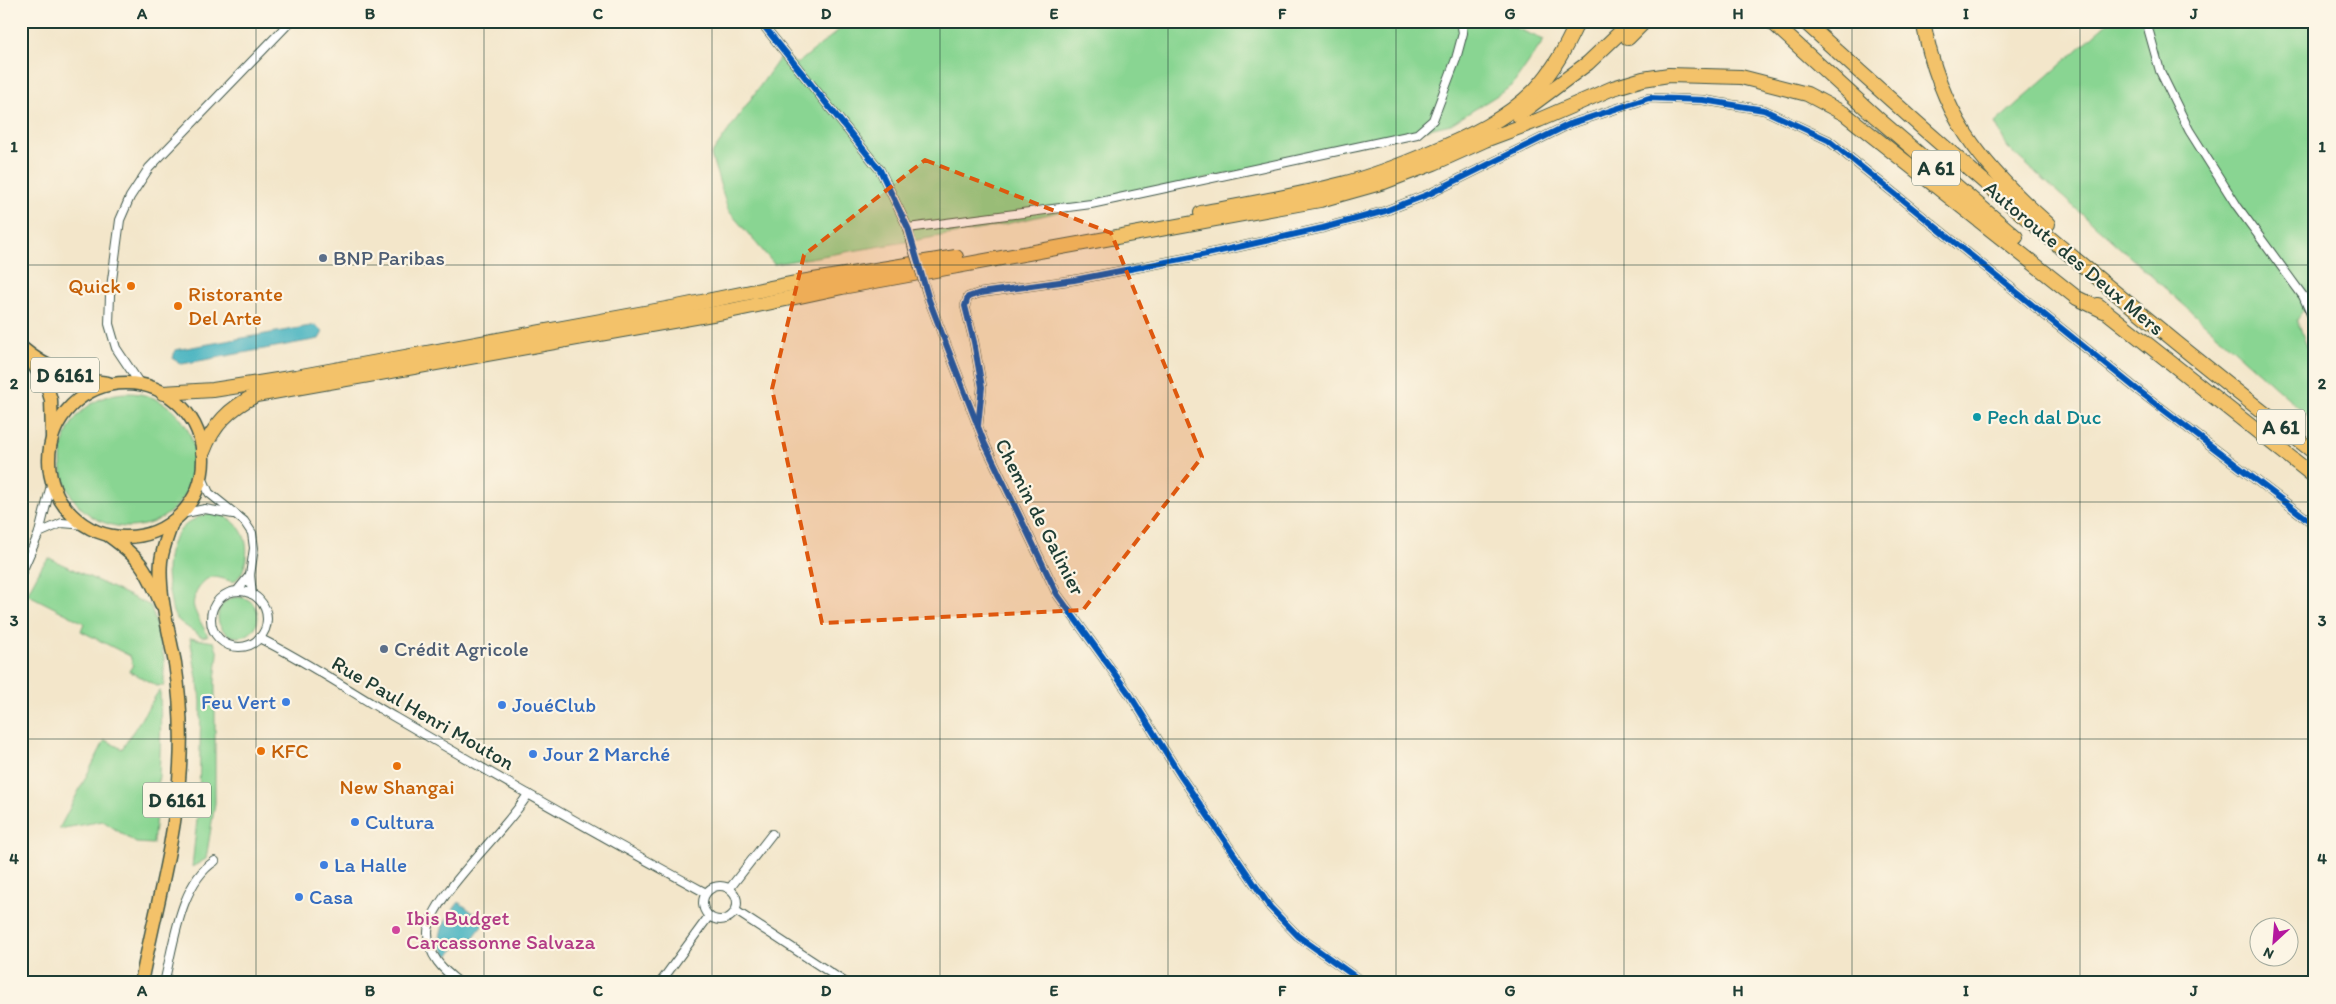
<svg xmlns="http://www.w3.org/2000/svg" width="2336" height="1004" font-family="Itim,sans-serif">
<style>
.green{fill:#89d592;stroke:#548963}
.water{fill:#45b2c0;stroke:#32787a}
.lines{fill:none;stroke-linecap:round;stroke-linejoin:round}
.minor-casing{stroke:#3f564a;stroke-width:10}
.primary-casing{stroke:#3f564a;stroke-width:15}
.motorway-casing{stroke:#3f564a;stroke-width:16}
.minor{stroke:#fff;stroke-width:8}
.primary{stroke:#f3c26a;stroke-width:12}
.motorway{stroke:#f3c26a;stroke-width:14}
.minor-bridge-casing{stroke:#3f564a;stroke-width:10;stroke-linecap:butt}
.minor-bridge{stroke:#fff;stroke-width:8}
.cycleway-casing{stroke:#fcf5e5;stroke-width:9}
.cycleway{stroke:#0057b8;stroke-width:6}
.marked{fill:#de580e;fill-opacity:0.2;stroke:#de580e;stroke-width:4;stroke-dasharray:10 6;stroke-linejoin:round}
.grid{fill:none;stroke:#1f3d34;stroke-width:1;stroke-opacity:0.55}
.service-dot{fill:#5c6f8a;stroke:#fcf5e5;stroke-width:2}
.food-dot{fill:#e8710a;stroke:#fcf5e5;stroke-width:2}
.culture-dot{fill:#0f9aa8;stroke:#fcf5e5;stroke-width:2}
.shop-dot{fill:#3f7fe0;stroke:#fcf5e5;stroke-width:2}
.hotel-dot{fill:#d1479c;stroke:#fcf5e5;stroke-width:2}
.labels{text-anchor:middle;stroke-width:4.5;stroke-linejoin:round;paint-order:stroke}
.shield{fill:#fcf5e5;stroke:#617469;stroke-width:1}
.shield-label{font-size:20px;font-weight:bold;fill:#1f3d34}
.service-label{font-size:21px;fill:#4e5e75;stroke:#fcf5e5;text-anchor:start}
.street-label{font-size:21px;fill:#1f3d34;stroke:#fcf5e5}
.food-label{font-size:21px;fill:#c56008;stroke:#fcf5e5;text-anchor:start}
.culture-label{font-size:21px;fill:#0d838f;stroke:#fcf5e5;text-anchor:start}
.shop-label{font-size:21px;fill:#366cbe;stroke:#fcf5e5;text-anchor:start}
.hotel-label{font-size:21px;fill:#b23c85;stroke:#fcf5e5;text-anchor:start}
.neatline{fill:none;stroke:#1f3d34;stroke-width:2}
.grid-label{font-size:16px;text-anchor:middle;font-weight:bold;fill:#1f3d34}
</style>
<rect width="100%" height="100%" fill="#fcf5e5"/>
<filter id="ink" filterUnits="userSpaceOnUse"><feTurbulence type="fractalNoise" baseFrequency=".02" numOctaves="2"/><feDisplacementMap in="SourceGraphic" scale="10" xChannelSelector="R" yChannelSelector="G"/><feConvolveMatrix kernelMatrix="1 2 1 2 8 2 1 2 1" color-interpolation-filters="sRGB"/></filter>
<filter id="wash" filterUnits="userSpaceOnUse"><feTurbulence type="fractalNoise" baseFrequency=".0096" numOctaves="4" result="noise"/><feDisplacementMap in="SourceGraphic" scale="20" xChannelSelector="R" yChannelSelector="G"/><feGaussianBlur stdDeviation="1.12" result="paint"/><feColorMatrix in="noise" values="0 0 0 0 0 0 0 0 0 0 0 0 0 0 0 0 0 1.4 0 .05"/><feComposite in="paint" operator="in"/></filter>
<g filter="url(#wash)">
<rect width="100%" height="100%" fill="#f3e6ca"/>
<g class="green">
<path d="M850 21H1499L1544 40 1512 86 1451 124 983 229 774 264 728 210 711 155 782 55 797 64Z"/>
<path d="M2110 21H2315V294L2297 320 2315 368V422L2008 148 1995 123Z"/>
<circle cx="128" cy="460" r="67"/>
<path d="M211 513C236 516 250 535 246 559 244 569 242 576 233 582 227 580 219 577 213 577 201 578 191 598 194 608 196 615 204 628 208 636L202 637C194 631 184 626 177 619 172 614 171 603 170 596 162 558 169 523 211 513Z"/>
<path d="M49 558 151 606 164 658V685L157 686 129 671 133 665 130 656 81 631 84 623 27 594 42 566Z"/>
<circle cx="238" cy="617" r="20"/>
<path d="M190 638 214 642 218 654 215 681V803L206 859 192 867 199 801 201 701Z"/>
<path d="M160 689C162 741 159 792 153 844L136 843 103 821 59 829 105 740 122 749Z"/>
</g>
<g class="water">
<path d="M316 325 323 332 319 339 182 364 173 359 175 350Z"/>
<path d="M459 902 485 922 467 946 459 944 448 956C430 938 447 917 459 902Z"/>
</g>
</g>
<g filter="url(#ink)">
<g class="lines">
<defs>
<g id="minor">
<path d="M760 21 880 170 908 228 913 249"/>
<path d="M2146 21 2160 71 2189 130 2237 206 2303 296 2315 323"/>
<path d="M908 228 1091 204 1417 134 1433 120 1456 59 1463 33 1461 21"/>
<path d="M929 300 984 442 1057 594 1130 695 1180 775 1270 907 1298 936 1364 983"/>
<path d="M140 384 116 348 109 324 110 295 120 220 130 197 149 168 291 21"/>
<path d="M978 426 982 387 974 342 965 306 968 297 980 293 1074 280 1207 254 1323 228 1385 211 1429 194 1570 124 1649 98 1703 100 1764 110 1828 140 2139 391 2315 525"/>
<path d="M202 477 209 493 244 521 252 533 254 548 250 575 252 594"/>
<path d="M181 514 205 509 233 514"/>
<path d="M39 533 62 523 85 525"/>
<path d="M21 574 39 533 52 481"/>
<path d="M237 591 250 575"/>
<circle cx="239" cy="619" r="28"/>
<path d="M259 638C306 661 351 692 396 718 499 778 602 837 706 893"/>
<circle cx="720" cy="903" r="17"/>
<path d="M730 888 772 834"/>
<path d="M736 911 846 983"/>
<path d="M164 983C174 944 180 883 215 861"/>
<path d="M460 983C443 970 428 956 428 933 428 899 509 828 528 794"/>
<path d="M660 983 709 916"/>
</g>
<g id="primary">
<path d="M21 347C48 370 74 379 108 383"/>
<path d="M30 359 47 386 51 400 52 436"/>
<circle cx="126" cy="460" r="77"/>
<path d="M109 536C141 559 146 568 161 604"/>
<path d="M141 983C155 910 176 840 180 766 182 732 180 696 175 663 169 632 158 592 161 561 163 547 168 534 173 521"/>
</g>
<g id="motorway">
<path d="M1771 21 1876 117 2016 237"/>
<path d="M1804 21C1968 172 2139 316 2315 453"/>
<path d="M1923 21C1940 114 1979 163 2048 224"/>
<path d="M1628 38 1645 21"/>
<path d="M1518 115 1588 63 1632 21"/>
<path d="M1201 213C1248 204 1295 196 1342 184 1374 176 1404 164 1434 151 1470 136 1506 119 1534 91 1554 70 1566 47 1578 21"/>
<path d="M2098 305 2315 477"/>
<path d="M163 393 213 390 296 377 677 307 795 283 956 257"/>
<path d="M203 452C213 425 230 408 256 395L729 311 842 287 1320 200 1384 182 1434 163 1485 140 1539 120 1613 88 1643 79 1669 75 1741 77 1807 94 1845 114 2077 298 2104 311"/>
</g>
</defs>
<use href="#minor" class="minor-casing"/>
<use href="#primary" class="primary-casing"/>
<use href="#motorway" class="motorway-casing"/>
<use href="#minor" class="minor"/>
<use href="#primary" class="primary"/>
<use href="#motorway" class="motorway"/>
<defs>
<path id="minor-bridge" d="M913 249 929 300"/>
</defs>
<use href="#minor-bridge" class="minor-bridge-casing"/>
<use href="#minor-bridge" class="minor-bridge"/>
<defs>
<g id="cycleway">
<path d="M760 21 880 170 908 228 929 300 984 442 1057 594 1130 695 1180 775 1270 907 1298 936 1364 983"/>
<path d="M978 426 982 387 974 342 965 306 968 297 980 293 1074 280 1207 254 1323 228 1385 211 1429 194 1570 124 1649 98 1703 100 1764 110 1828 140 2139 391 2315 525"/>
</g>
</defs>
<use href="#cycleway" class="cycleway-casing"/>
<use href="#cycleway" class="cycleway"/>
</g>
</g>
<path class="marked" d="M925 160 1111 233 1202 457 1083 610 822 623 772 389 804 255Z"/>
<path class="grid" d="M256 21V983M484 21V983M712 21V983M940 21V983M1168 21V983M1396 21V983M1624 21V983M1852 21V983M2080 21V983M21 265H2315M21 502H2315M21 739H2315"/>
<g class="service-dot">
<circle cx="323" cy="258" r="5"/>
<circle cx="384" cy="649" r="5"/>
</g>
<g class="food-dot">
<circle cx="131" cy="286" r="5"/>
<circle cx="178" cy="306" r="5"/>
<circle cx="261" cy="751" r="5"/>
<circle cx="397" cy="766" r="5"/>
</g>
<circle class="culture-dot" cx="1977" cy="417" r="5"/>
<g class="shop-dot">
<circle cx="286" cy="702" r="5"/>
<circle cx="502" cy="705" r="5"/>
<circle cx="533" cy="754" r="5"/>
<circle cx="355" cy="822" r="5"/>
<circle cx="324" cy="865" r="5"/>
<circle cx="299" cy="897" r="5"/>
</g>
<circle class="hotel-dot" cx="396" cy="930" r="5"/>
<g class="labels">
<g class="shield">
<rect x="1912" y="150.5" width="48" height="35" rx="4"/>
<rect x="31" y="357.5" width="68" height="35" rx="4"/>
<rect x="2257" y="409.5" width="48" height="35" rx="4"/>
<rect x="143" y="782.5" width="68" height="35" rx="4"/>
</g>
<g class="shield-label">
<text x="1936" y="175">A 61</text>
<text x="65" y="382">D 6161</text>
<text x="2281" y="434">A 61</text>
<text x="177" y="807">D 6161</text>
</g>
<g class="service-label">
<text x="333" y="265">BNP Paribas</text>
<text x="394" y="656">Crédit Agricole</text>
</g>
<g class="street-label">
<text transform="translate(2074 258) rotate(40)" y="7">Autoroute des Deux Mers</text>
<text transform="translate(1040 517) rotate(63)" y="7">Chemin de Galinier</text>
<text transform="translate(423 713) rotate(30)" y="7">Rue Paul Henri Mouton</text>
</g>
<g class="food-label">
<text x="121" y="293" text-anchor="end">Quick</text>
<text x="188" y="301">Ristorante<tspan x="188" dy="24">Del Arte</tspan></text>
<text x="271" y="758">KFC</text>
<text x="397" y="794" text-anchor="middle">New Shangai</text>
</g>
<g class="culture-label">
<text x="1987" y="424">Pech dal Duc</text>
</g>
<g class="shop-label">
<text x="276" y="709" text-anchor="end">Feu Vert</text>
<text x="512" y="712">JouéClub</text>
<text x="543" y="761">Jour 2 Marché</text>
<text x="365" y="829">Cultura</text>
<text x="334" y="872">La Halle</text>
<text x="309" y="904">Casa</text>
</g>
<g class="hotel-label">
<text x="406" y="925">Ibis Budget<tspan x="406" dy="24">Carcassonne Salvaza</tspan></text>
</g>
</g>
<rect width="2336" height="1004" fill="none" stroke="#fcf5e5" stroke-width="55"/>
<g transform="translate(2274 942) rotate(206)"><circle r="24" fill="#fcf5e5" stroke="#a4ab9e"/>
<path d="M0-4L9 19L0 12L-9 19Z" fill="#b5179e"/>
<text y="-8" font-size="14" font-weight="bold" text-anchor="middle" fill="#1f3d34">N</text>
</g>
<rect x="28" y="28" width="2280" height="948" class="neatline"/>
<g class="grid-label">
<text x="142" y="19">A</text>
<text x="370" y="19">B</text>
<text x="598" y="19">C</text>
<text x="826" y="19">D</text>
<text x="1054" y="19">E</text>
<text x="1282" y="19">F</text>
<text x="1510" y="19">G</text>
<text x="1738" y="19">H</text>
<text x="1966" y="19">I</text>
<text x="2194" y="19">J</text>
<text x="14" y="152">1</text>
<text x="2322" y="152">1</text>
<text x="14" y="389">2</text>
<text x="2322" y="389">2</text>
<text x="14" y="626">3</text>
<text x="2322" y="626">3</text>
<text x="14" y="864">4</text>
<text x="2322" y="864">4</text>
<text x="142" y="996">A</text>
<text x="370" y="996">B</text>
<text x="598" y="996">C</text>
<text x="826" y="996">D</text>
<text x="1054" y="996">E</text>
<text x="1282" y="996">F</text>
<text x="1510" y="996">G</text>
<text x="1738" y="996">H</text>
<text x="1966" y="996">I</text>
<text x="2194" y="996">J</text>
</g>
</svg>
